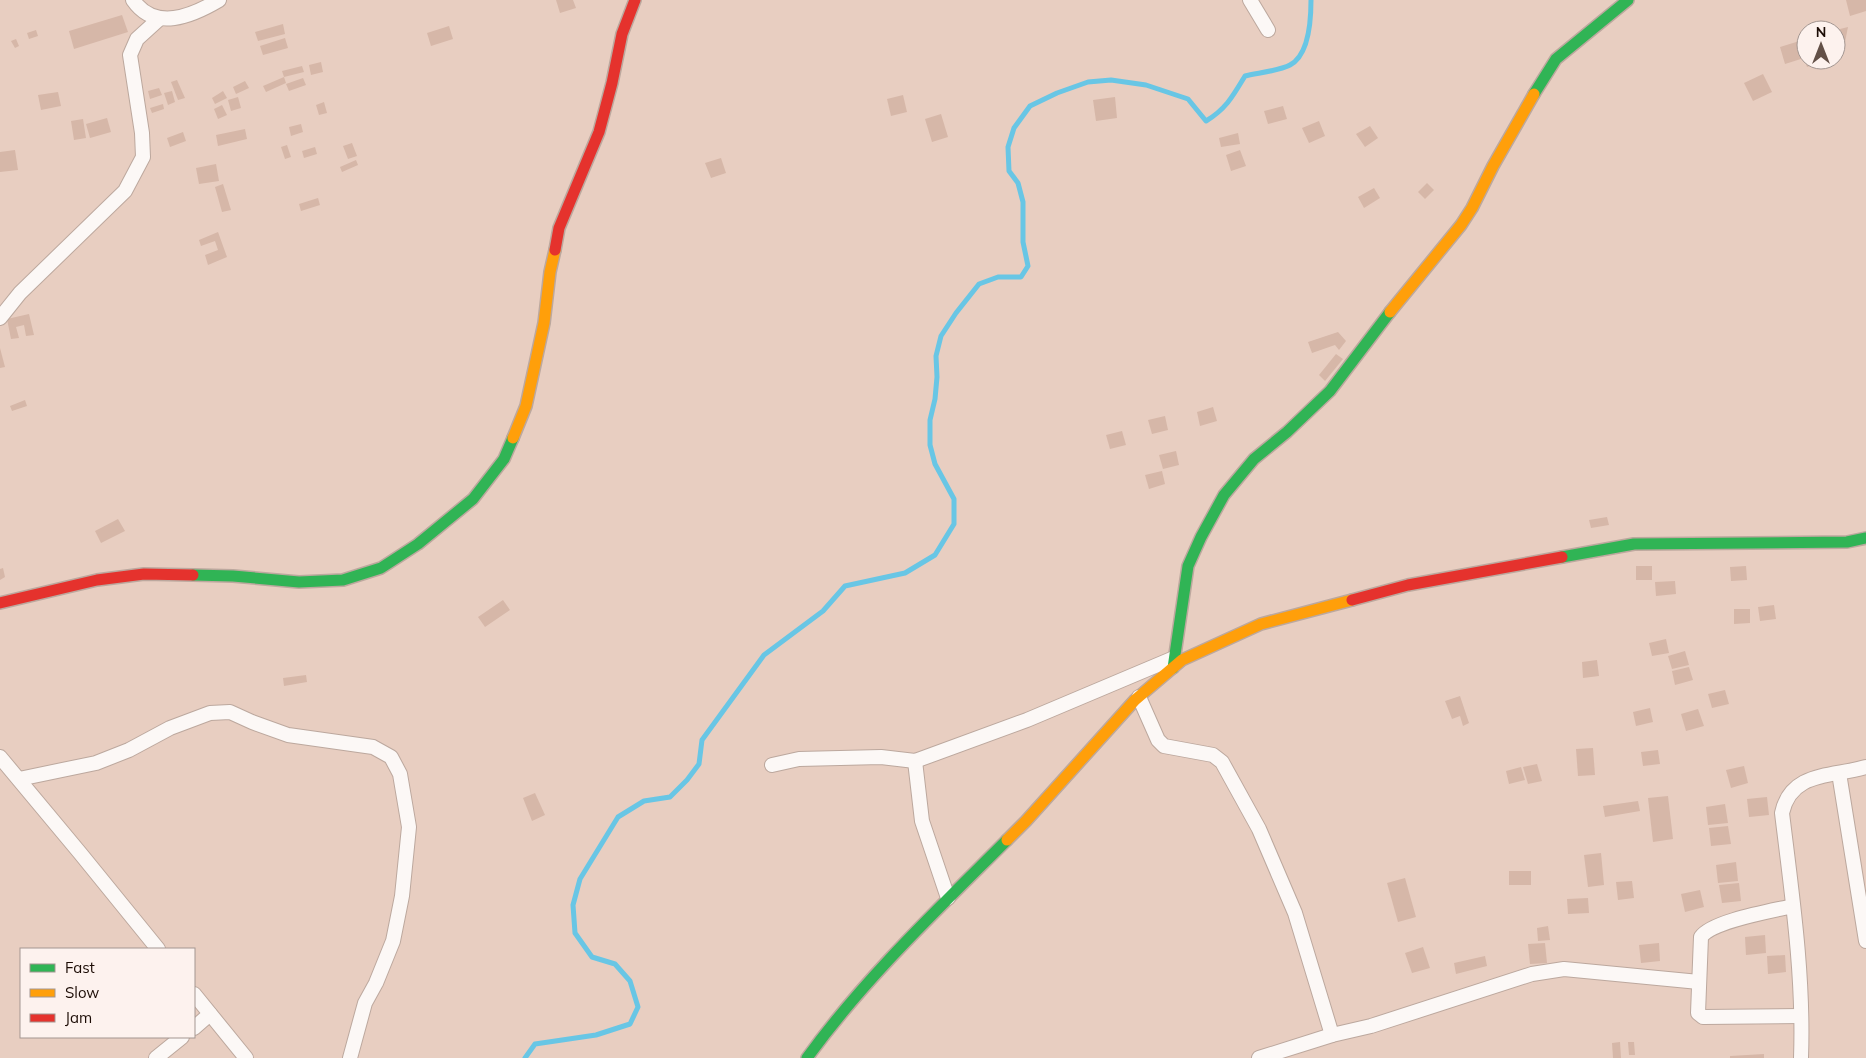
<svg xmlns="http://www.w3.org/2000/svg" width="1866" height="1058" font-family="Mulish,sans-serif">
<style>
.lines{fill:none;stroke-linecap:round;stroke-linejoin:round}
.stream{stroke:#68c6e5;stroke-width:5}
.building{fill:#d6b7a8}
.street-casing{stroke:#bca89e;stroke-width:16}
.fast-casing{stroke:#bca89e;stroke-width:14}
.slow-casing{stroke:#bca89e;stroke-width:14}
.jam-casing{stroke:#bca89e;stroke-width:14}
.street{stroke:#fcf8f6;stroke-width:14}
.fast{stroke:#30b455;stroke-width:11}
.slow{stroke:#ff9f0a;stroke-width:11}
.jam{stroke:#e5322d;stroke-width:11}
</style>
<rect width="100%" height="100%" fill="#e8cec1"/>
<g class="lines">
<path class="stream" d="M525 1058 535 1044 596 1035 630 1024 638 1007 630 981 615 964 592 957 575 933 573 905 580 879 618 817 644 801 670 797 687 780 699 764 702 740 764 655 823 611 845 586 905 573 935 555 954 524V499L935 464 930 445V420L935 399 937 377 936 356 941 336 956 313 979 284 998 277H1021L1028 266 1023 242V202L1018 183 1009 171 1008 147 1014 128 1030 106 1057 93 1088 82 1111 80 1146 85 1188 99 1206 121C1226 109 1233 96 1245 76 1257 73 1279 71 1290 65 1309 55 1311 19 1311 0"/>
</g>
<g class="building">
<path d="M556 0H573L576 8 560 13Z"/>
<path d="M1846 0H1866V11L1850 16Z"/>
<path d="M122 15 128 32 74 49 69 31Z"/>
<path d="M283 24 285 34 258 41 255 32Z"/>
<path d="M449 26 453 39 431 46 427 33Z"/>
<path d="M1848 27 1844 47 1836 50V30Z"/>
<path d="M36 30 38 36 29 39 27 33Z"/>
<path d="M285 38 288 48 263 55 260 46Z"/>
<path d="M16 39 19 46 15 48 11 41Z"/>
<path d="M1806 39V60H1827L1807 67 1804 58 1785 64 1780 47Z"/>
<path d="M321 62 323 72 311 75 309 65Z"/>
<path d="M302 66 304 72 284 77 282 71Z"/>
<path d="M1763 74 1772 92 1753 101 1744 83Z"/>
<path d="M284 77 286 83 266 92 263 86Z"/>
<path d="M303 78 306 85 289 91 286 84Z"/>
<path d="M177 80 185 98 178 100 171 82Z"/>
<path d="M245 81 249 88 236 94 233 87Z"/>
<path d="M159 88 162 95 150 99 148 91Z"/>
<path d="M172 91 175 102 168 105 164 93Z"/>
<path d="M223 91 227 98 215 104 212 98Z"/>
<path d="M58 92 61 106 41 110 38 95Z"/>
<path d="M903 95 907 112 891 116 887 99Z"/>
<path d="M238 97 241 108 231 111 228 100Z"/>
<path d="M1115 97 1117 118 1096 121 1093 100Z"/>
<path d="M324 102 327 113 319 115 316 105Z"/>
<path d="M163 104 164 109 152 113 150 108Z"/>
<path d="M222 105 227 115 218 119 214 109Z"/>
<path d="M1283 106 1287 119 1268 124 1264 111Z"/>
<path d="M941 114 948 137 932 142 925 119Z"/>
<path d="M107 118 111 132 90 138 86 124Z"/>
<path d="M83 119 86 138 74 140 71 121Z"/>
<path d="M1319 121 1325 136 1309 143 1302 128Z"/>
<path d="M301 124 303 132 291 136 289 127Z"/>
<path d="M1370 126 1378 138 1365 147 1356 134Z"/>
<path d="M245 129 247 139 218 146 216 135Z"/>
<path d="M183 132 186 141 170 147 167 138Z"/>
<path d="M1238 133 1240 144 1221 147 1219 138Z"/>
<path d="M352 143 357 156 348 159 343 146Z"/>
<path d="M287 145 291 157 285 159 281 147Z"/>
<path d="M315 147 317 154 304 158 302 151Z"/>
<path d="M15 150 18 170 0 172V152Z"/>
<path d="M1240 150 1246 166 1231 171 1226 155Z"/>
<path d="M721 158 726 173 711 178 705 163Z"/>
<path d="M356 160 358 165 342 172 340 167Z"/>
<path d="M216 164 219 181 199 184 196 168Z"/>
<path d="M1427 183 1434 190 1425 199 1418 192Z"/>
<path d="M223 184 231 210 222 212 215 187Z"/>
<path d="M1374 188 1380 198 1364 208 1358 197Z"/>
<path d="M318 198 320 205 301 211 299 204Z"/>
<path d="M218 232 227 257 208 265 205 255 218 250 215 241 201 246 199 240Z"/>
<path d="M29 314 34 335 26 336 24 325 16 327 19 338 11 339 7 319Z"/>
<path d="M1338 332 1346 341 1339 350 1335 345 1312 353 1308 342Z"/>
<path d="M0 348 5 367 0 368Z"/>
<path d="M1336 354 1343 359 1325 381 1319 375Z"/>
<path d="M25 400 27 406 12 411 10 406Z"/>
<path d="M1213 407 1217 421 1200 426 1197 412Z"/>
<path d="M1165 416 1168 430 1152 434 1148 420Z"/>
<path d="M1122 431 1126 445 1110 449 1106 435Z"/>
<path d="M1176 451 1179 465 1163 469 1159 455Z"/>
<path d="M1162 471 1165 484 1149 489 1145 475Z"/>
<path d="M1607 517 1609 525 1591 528 1589 520Z"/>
<path d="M118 519 125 531 101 543 95 531Z"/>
<rect x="1636" y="566" width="16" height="14"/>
<path d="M1746 566 1747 580 1731 581 1730 567Z"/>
<path d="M3 568 5 577 0 580V569Z"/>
<path d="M1675 581 1676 594 1656 596 1655 582Z"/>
<path d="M503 600 510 610 485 627 478 617Z"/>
<path d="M1774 605 1776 619 1760 621 1758 607Z"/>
<path d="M1734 609H1750V623L1734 624Z"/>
<path d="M1666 639 1669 653 1652 656 1649 643Z"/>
<path d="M1685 651 1689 665 1672 669 1668 656Z"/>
<path d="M1597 660 1599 676 1583 678 1582 662Z"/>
<path d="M1689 667 1693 680 1675 685 1672 671Z"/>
<path d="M306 675 307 682 284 686 283 678Z"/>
<path d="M1725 690 1729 704 1712 708 1708 694Z"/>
<path d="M1460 696 1469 723 1463 726 1460 716 1452 719 1445 701Z"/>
<path d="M1650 708 1653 722 1636 726 1633 712Z"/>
<path d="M1698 709 1704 726 1686 731 1681 714Z"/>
<path d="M1593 748 1595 775 1578 776 1576 749Z"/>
<path d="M1658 750 1660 764 1643 766 1641 752Z"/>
<path d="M1537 764 1542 781 1528 784 1523 767Z"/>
<path d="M1744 766 1748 783 1731 788 1726 770Z"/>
<path d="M1521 767 1525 780 1509 784 1506 771Z"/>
<path d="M535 793 545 815 532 821 523 798Z"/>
<path d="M1668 796 1673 839 1653 842 1648 798Z"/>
<path d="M1767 797 1769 815 1749 817 1747 799Z"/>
<path d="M1638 801 1640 811 1605 817 1603 806Z"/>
<path d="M1725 804 1728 823 1708 825 1706 807Z"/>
<path d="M1728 826 1731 844 1711 846 1709 828Z"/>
<path d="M1601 853 1604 885 1588 887 1584 855Z"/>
<path d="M1736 862 1738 881 1718 883 1716 865Z"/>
<rect x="1509" y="871" width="22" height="14"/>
<path d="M1405 878 1416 917 1398 922 1387 883Z"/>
<path d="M1632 881 1634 898 1618 900 1616 882Z"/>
<path d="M1739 883 1741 901 1722 903 1719 885Z"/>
<path d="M1700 890 1704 907 1685 912 1681 894Z"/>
<path d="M1588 898 1589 913 1568 914 1567 899Z"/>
<path d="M1548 926 1550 940 1538 941 1537 928Z"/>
<path d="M1765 935 1766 953 1746 955 1745 937Z"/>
<path d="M1545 943 1547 963 1530 964 1528 944Z"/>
<path d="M1659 943 1660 961 1641 963 1639 945Z"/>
<path d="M1423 947 1430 968 1412 973 1405 953Z"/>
<path d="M1785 955 1786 972 1768 974 1767 956Z"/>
<path d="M1485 956 1487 966 1456 974 1454 963Z"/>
<path d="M1620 1042 1621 1058H1613L1612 1043Z"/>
<path d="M1628 1042H1634L1635 1055H1629Z"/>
<path d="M1764 1054V1058H1730V1056Z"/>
</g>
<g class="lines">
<defs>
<g id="street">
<path d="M133 0C155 32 192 16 219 0"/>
<path d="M1250 0 1268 30"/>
<path d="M0 318 20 293 125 191 143 157 142 133 130 55 137 39 159 19"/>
<path d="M1139 697 1158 740 1164 746 1213 755 1222 762 1259 829 1295 913 1332 1035"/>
<path d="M0 757 80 853 158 949"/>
<path d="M915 761 922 821 948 898"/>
<path d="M772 765 799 759 881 757 915 761 1027 720 1174 658"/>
<path d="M1839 773 1866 941"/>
<path d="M19 779 96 763 129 750 170 728 210 713 230 712 252 722 288 735 373 747 391 757 400 774 409 827 402 896 393 941 376 983 365 1003 350 1058"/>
<path d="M1793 906C1772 911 1712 921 1701 937L1698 1013 1703 1017 1801 1016"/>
<path d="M194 994 246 1058"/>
<path d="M194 1028 210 1014"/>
<path d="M156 1058 182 1037"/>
<path d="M1259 1058 1332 1035 1371 1026 1532 974 1564 969 1699 982"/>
<path d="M1801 1058C1804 976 1792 895 1782 813 1791 771 1832 777 1866 767"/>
</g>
<g id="fast">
<path d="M1534 94 1556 59 1628 0"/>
<path d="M1562 557 1634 544 1847 542 1866 538"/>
<path d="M193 575 233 576 299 582 343 580 381 568 418 544 473 499 504 459 513 438"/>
<path d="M1173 668 1188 566 1201 537 1224 495 1254 459 1287 432 1330 391 1390 312"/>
<path d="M807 1058C865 978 937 910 1007 840"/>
</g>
<g id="slow">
<path d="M1390 312 1461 225 1472 208 1493 166 1534 94"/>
<path d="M513 438 526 406 544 323 550 272 555 250"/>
<path d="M1007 840 1026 821 1135 700 1182 660 1261 624 1352 600"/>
</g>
<g id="jam">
<path d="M555 250 559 228 599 132 612 83 622 34 635 0"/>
<path d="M1352 600 1408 585 1562 557"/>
<path d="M0 603 97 580 144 574 193 575"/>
</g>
</defs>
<use href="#street" class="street-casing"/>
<use href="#fast" class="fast-casing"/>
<use href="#slow" class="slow-casing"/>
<use href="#jam" class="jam-casing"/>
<use href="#street" class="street"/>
<use href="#fast" class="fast"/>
<use href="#slow" class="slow"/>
<use href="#jam" class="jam"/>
</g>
<rect x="20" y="948" width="175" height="90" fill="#fdf2ee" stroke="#a39691"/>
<rect x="30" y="964" width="25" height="8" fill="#30b455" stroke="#a39691"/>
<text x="65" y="973" font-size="15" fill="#1c0c05">Fast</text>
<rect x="30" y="989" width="25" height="8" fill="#ff9f0a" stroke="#a39691"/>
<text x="65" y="998" font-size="15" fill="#1c0c05">Slow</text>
<rect x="30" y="1014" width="25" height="8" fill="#e5322d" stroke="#a39691"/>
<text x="65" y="1023" font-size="15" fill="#1c0c05">Jam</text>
<g transform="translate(1821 45)"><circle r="24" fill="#fdf2ee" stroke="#a39691"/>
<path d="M0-4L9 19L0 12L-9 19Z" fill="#635047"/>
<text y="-8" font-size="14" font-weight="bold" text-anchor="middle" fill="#1c0c05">N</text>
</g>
</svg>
